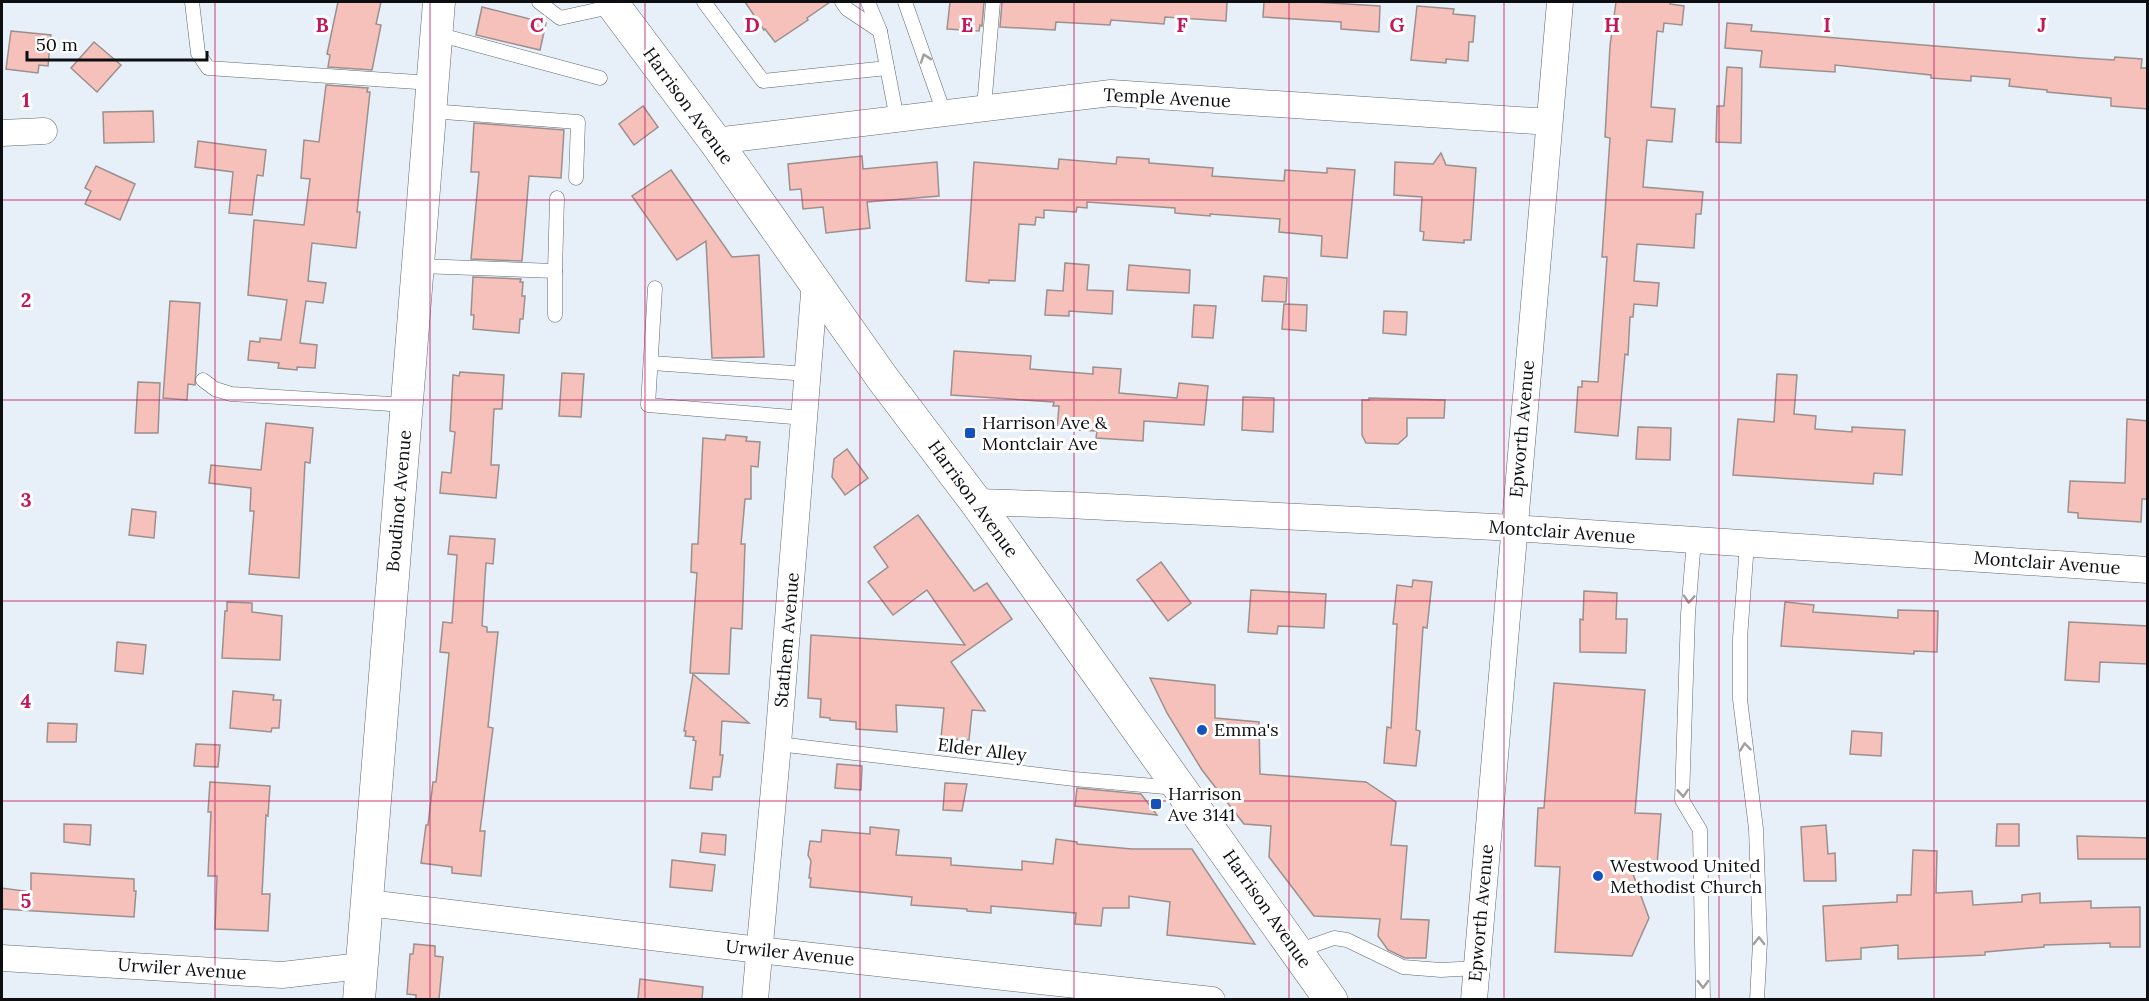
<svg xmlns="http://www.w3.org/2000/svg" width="2149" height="1001" font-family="Lora,serif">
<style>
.building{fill:#f7c1bb;stroke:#9c908e;stroke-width:1.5}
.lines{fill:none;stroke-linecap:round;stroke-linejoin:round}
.service-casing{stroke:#616870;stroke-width:15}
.minor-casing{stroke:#616870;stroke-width:27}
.tertiary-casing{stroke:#616870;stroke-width:33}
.secondary-casing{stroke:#616870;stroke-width:34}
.service{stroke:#fff;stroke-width:14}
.minor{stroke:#fff;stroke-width:26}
.tertiary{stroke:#fff;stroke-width:32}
.secondary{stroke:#fff;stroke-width:33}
.oneway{stroke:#9e9fa0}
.grid{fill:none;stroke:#c2185b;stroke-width:1.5;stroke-opacity:0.55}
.poi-dot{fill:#1652bd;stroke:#fff;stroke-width:2}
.labels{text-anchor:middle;stroke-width:6;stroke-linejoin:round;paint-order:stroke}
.street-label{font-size:18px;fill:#0c0e11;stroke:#fff}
.poi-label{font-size:18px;fill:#0c0e11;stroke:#fff;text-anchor:start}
.grid-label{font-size:20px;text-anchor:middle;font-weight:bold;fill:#c2185b;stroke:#fff;stroke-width:6;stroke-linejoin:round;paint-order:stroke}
</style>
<rect width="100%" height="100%" fill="#e7eff8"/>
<g class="building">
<path d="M338 2H381L376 24 381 25 372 70 328 67 330 55 327 54Z"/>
<path d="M745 2H830L807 18 808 20 775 42 765 29 764 30Z"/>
<path d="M950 2H984L982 26 980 25 979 31 947 29Z"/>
<path d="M1002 2H1227L1226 21 1165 17 1164 24 1111 20 1110 25 1056 22 1055 30 1000 27Z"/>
<path d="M1264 2H1314L1380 6 1379 32 1341 29V22L1263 17Z"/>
<path d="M1616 2H1671L1670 4 1684 6 1682 25 1664 23 1663 32 1657 31 1651 107 1675 109 1672 142 1647 140 1643 187 1703 192 1701 214H1696L1694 248 1637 244 1634 281 1659 283 1657 306 1634 304 1633 317H1630L1628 355 1625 354 1618 436 1575 432 1578 387H1582V381L1598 382 1607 257H1602L1610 138 1605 137 1610 46Z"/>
<path d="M1417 6 1454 9 1453 14 1475 16 1473 42H1469L1468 61 1446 59V63L1411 60Z"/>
<path d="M482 7 546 23 540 50 476 35Z"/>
<path d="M1727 23 1752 25 1751 31 2082 58 2114 60 2115 57 2142 59 2141 68H2148V109L2111 106V98L2047 92V90L2009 86 2010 79 1971 76V81L1931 78V75L1835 65V72L1760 67 1762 51 1725 48Z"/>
<path d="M11 31 51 35 48 66 39 65 38 73 6 69Z"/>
<path d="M94 42 121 65 97 92 71 68Z"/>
<path d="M1727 67 1742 68 1741 143 1716 142 1717 106H1724Z"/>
<path d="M326 85 368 88 367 92H370L357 212H360L356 248 312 243 308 281 326 283 323 303 306 301 300 343 317 345 315 368 297 367V370L278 368 279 363 248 360 250 341 260 342V338L281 340 287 300 248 295 254 220 304 225 310 179 301 178 304 140 319 142Z"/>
<path d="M643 106 658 127 634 145 619 124Z"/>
<path d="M153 111 154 142 104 143 103 112Z"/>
<path d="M474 123 564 130 561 178 529 176 522 261 471 259 479 172H471Z"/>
<path d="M198 141 266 150 263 176 257 175 252 215 229 213 233 172 195 167Z"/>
<path d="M1441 153 1446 165 1476 168 1471 240H1464V243L1423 240 1424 232 1420 231 1422 197 1394 195 1395 162 1433 164Z"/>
<path d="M862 156 863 169 937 162 939 196 867 202 870 228 826 233 823 207 803 209 801 189 790 190 788 164Z"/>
<path d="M1117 157 1149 159V163L1213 168 1212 176 1284 181 1285 170 1327 173V168L1355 170 1347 258 1321 256 1322 236 1279 232 1280 219 1210 214V216L1175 213V208L1087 202V208L1077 207 1076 212 1044 210V218L1036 217 1035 225 1019 224 1015 281 989 280V283L966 281 974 162 1058 169 1059 159 1116 164Z"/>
<path d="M96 166 135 184 120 220 85 204 91 191 85 188Z"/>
<path d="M671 170 732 257 759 255 764 357 712 358 706 241 677 260 632 196Z"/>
<path d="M1065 263 1089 265 1087 290 1113 291 1112 314 1069 311V316L1045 315 1047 290 1063 291Z"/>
<path d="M1129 265 1190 270 1189 293 1127 290Z"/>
<path d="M1264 276 1287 278 1286 302 1262 301Z"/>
<path d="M473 277 521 279 520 282H523L522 296H525L523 319H520L519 333 473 329 474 315H471Z"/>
<path d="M170 301 200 303 195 385 188 384 187 400 163 398Z"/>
<path d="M1284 304 1307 305 1306 331 1282 329Z"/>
<path d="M1194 305 1216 306 1213 338 1192 337Z"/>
<path d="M1384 311 1407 312 1406 335 1383 333Z"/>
<path d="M954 351 1031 356 1030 369 1093 374V367L1121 369 1119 393 1177 398 1179 383 1208 386 1204 425 1144 421 1143 441 1096 438 1097 431 1057 429 1059 406H1053L1054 402 951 395Z"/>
<path d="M460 372 504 375 502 409H494L491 465H499L496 498 440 493 442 472 451 473 455 432 450 431 453 375 459 376Z"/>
<path d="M562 373 584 374 581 417 559 416Z"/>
<path d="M1777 374 1797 375 1794 414 1816 416 1815 429 1852 432V427L1905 430 1902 475 1874 473 1873 484 1733 475 1738 419 1774 422Z"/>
<path d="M138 382 160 383 158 433H135Z"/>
<path d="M1243 397 1274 398 1273 432 1242 430Z"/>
<path d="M1369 398 1445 400 1444 418H1407V436L1398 444 1366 443 1362 435V400H1369Z"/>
<path d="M2127 419 2148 421V499H2142L2141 522 2078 518V513L2068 512 2070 481 2125 483Z"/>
<path d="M266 423 313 428 310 463 305 462 299 578 249 574 254 511H250L251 488 209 483 211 465 261 470Z"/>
<path d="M1638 427 1671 428 1670 460 1636 459Z"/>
<path d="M726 435 747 437 746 441 760 442 758 467 751 466V499H745L741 544H745L742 629 731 628 729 674 690 673 697 573 691 572 692 544H698L703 438 725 440Z"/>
<path d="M847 449 868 478 845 495 832 477 834 459Z"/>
<path d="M132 509 156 512 154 538 129 535Z"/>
<path d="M918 515 974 591 987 583 1012 619 951 662 985 711 972 710 969 740 941 738 944 708 896 705 897 732 856 729V722L830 720V718L820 717 821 699 808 698 811 635 965 645 927 590 893 615 868 582 888 567 874 547Z"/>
<path d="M450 536 495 539 493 564 486 563 482 626 487 627V632H498L488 727 493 728 480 831H485L481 876 452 873V867L421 863 426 825H428L433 782H436L449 653 440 652 443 622 452 623 457 555 448 554Z"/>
<path d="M1161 562 1191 603 1168 621 1137 580Z"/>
<path d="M1413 580 1432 582 1427 628 1423 627 1416 730 1420 731 1416 766 1384 763 1387 727 1391 728 1397 624H1393L1397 585 1412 587Z"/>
<path d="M1251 590 1326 594 1324 628 1278 626 1277 634 1248 632Z"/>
<path d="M1584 591 1617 593 1616 619H1627L1626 653 1580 652V619L1583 620Z"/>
<path d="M227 602 252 603V612L282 616 280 660 222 658 225 611H227Z"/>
<path d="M1785 602 1814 605 1813 612 1898 618V610L1938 611 1937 652 1914 651V654L1781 646Z"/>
<path d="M2069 622 2148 626V664L2100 662 2099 682 2065 680Z"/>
<path d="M117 642 146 645 143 674 115 671Z"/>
<path d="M693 674 749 723 722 721 720 755H723L720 777H713L712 790 690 788 696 741 693 740 694 737 685 736 686 731H684Z"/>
<path d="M1150 678 1215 685V718L1259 722 1260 774 1366 782 1396 802 1391 845 1407 846 1401 919 1429 920 1426 958H1405L1388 950 1378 936 1380 919 1314 916 1269 857 1271 826 1244 824 1202 770 1167 713Z"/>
<path d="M1554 683 1645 690 1635 813 1661 814 1657 865 1629 863 1649 918 1632 956 1555 952 1560 867 1535 866 1538 808H1544Z"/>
<path d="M233 691 274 695 273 700H281L279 728H272L271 732 230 728Z"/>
<path d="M48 723 77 724 76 742H47Z"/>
<path d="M1852 731 1882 733 1881 756 1850 754Z"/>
<path d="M196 744 220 745 218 767 194 766Z"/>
<path d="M837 764 862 766 861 790 835 788Z"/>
<path d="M210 782 270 786 268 816 266 815 262 894H270L268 931 215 929 217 876H208L211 812H208Z"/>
<path d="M945 783 967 784 962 811 943 810Z"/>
<path d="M1077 788 1141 794 1157 815 1075 806Z"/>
<path d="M64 824 91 825 90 845 64 842Z"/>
<path d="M1997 824H2019V846H1996Z"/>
<path d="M1826 825 1828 854 1835 853 1836 881H1804L1801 827Z"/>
<path d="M870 827 899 830 896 855 951 858V865L1022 870V861L1053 864 1056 839 1077 842V844L1132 849H1192L1255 944 1167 935 1170 902 1129 896V908H1103L1101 926 1075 924 1076 913 991 906V913L967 911V909L911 905 912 897 810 887 811 878H809L811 861 808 855 810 841 821 842 822 830 870 834Z"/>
<path d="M702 833 726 835 725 855 700 852Z"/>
<path d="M2077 836 2148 838V859H2078Z"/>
<path d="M1913 850 1937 851 1936 893 1972 891 1973 905 2022 902V895L2040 893V903L2091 901V908L2140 907V947H2110V943L2044 945V947L1985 952V955L1898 959V945L1861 948V959L1826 961 1823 906 1897 902V895H1911Z"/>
<path d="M672 860 715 865 712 891 670 887Z"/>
<path d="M31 873 134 879V891H136L134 917 2 909V888L31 892Z"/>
<path d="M414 944 435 946V956L443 957 439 999H416V995L407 994 410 954H413Z"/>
<path d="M640 979 703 987 702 999H638Z"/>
</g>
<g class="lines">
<defs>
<g id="service">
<path d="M192 2 198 53 208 68 432 83"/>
<path d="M539 2 560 18 615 6"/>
<path d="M704 2 763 81 887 68"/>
<path d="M842 2 847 9 880 31"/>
<path d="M868 2 880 31 897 119"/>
<path d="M905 2 944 113"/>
<path d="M437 34 600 78"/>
<path d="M984 107 993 2"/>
<path d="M430 111 578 122 576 178"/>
<path d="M418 266 555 271V315"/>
<path d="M555 271 557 198"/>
<path d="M655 288 648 405 805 418"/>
<path d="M652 363 808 374"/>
<path d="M203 380 215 389 231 394 407 405"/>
<path d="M1694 540 1688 614 1682 800 1700 830 1703 1000"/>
<path d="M1747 544 1740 638V699L1756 829 1760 942 1757 1000"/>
<path d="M778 744 1074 779 1177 788"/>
<path d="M1297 951 1334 938 1347 940 1403 967 1441 970 1477 968"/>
</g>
<g id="minor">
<path d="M2 133 44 131"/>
<path d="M715 141 1111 93 1549 122"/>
<path d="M976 502 1068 505 1514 528 2148 570"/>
<path d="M368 903 759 950 1212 1000"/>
<path d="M2 958 282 975 361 966"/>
<path d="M755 1000 778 744 815 281"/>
<path d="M1474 1000 1560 2"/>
</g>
<path id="tertiary" d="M359 1000 439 2"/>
<path id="secondary" d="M611 2 715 141 883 379 976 502 1331 1000"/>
</defs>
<use href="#service" class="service-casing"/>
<use href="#minor" class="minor-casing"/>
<use href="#tertiary" class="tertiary-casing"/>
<use href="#secondary" class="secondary-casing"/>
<use href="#service" class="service"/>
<use href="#minor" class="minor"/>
<use href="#tertiary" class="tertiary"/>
<use href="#secondary" class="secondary"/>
</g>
<defs><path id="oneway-chevron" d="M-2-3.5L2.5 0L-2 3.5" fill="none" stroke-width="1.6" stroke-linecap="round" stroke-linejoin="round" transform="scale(1.5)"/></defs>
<g class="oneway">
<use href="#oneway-chevron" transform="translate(925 58) rotate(-109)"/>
<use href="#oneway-chevron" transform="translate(1689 599) rotate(94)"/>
<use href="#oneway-chevron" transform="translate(1745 747) rotate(-96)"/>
<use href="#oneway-chevron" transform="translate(1683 793) rotate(86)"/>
<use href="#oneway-chevron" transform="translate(1759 941) rotate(-90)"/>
<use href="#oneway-chevron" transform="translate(1703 984) rotate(89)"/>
</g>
<path class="grid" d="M215 2V1000M430 2V1000M645 2V1000M860 2V1000M1074 2V1000M1289 2V1000M1504 2V1000M1719 2V1000M1934 2V1000M2 200H2148M2 400H2148M2 601H2148M2 801H2148"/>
<g class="poi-dot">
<rect x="964" y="427" width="12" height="12" rx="3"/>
<circle cx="1202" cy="730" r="6"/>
<rect x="1150" y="798" width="12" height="12" rx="3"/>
<circle cx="1598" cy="876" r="6"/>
</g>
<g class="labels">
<g class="street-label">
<text transform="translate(1167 98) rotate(3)" y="6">Temple Avenue</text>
<text transform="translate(688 106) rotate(54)" y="6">Harrison Avenue</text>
<text transform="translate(1522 429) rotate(-85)" y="6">Epworth Avenue</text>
<text transform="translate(973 499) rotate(54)" y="6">Harrison Avenue</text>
<text transform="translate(399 501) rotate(-85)" y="6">Boudinot Avenue</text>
<text transform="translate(1562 532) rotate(4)" y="6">Montclair Avenue</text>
<text transform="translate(2047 563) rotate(4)" y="6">Montclair Avenue</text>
<text transform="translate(787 640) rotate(-85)" y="6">Stathem Avenue</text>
<text transform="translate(982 750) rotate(7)" y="6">Elder Alley</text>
<text transform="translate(1267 909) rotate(55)" y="6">Harrison Avenue</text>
<text transform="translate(1481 913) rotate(-85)" y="6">Epworth Avenue</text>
<text transform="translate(790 953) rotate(6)" y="6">Urwiler Avenue</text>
<text transform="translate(182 969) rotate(4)" y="6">Urwiler Avenue</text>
</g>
<g class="poi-label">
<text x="982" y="429">Harrison Ave &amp;<tspan x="982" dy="21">Montclair Ave</tspan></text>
<text x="1214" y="736">Emma's</text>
<text x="1168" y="800">Harrison<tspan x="1168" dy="21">Ave 3141</tspan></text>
<text x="1610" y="872">Westwood United<tspan x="1610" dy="21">Methodist Church</tspan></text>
</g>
</g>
<g class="grid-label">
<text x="322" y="32">B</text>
<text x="537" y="32">C</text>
<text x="752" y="32">D</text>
<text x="967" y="32">E</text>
<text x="1182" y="32">F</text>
<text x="1397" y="32">G</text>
<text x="1612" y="32">H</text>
<text x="1827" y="32">I</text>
<text x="2042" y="32">J</text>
<text x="26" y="107">1</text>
<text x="26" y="307">2</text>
<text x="26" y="507">3</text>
<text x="26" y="708">4</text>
<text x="26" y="908">5</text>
</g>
<rect width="2149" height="1001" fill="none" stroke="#0c0e11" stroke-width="6"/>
<path d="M27 51v9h180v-9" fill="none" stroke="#0c0e11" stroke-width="3"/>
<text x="36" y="51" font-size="18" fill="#0c0e11" stroke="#ffffff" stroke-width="4.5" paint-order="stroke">50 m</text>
</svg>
